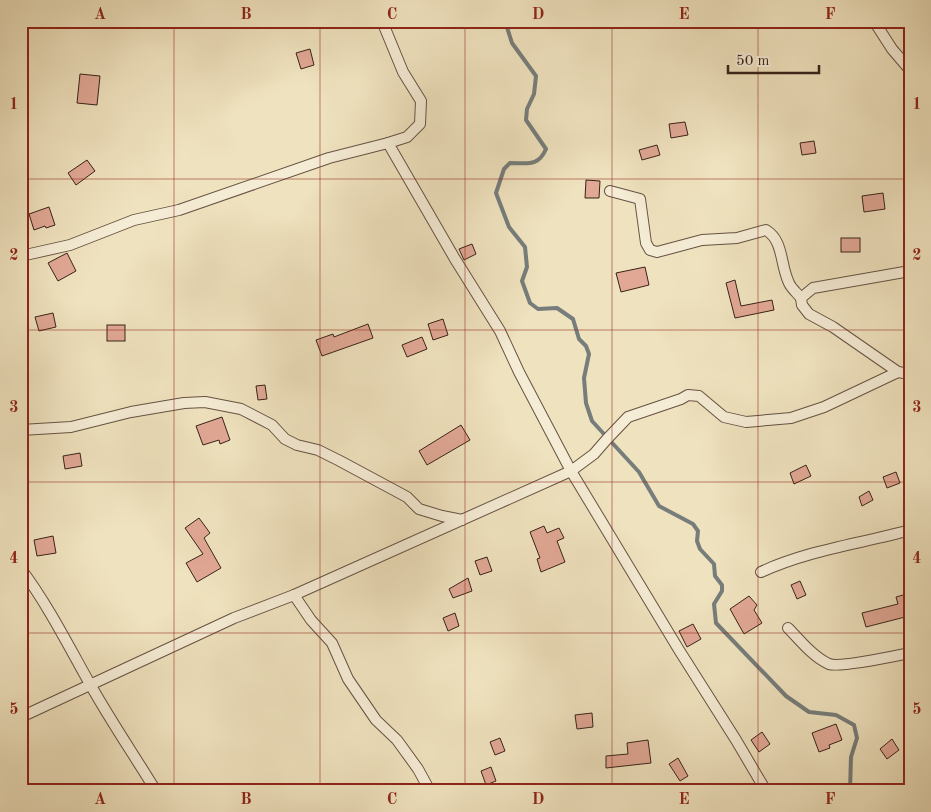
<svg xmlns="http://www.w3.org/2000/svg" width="931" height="812" font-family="'Old Standard TT',serif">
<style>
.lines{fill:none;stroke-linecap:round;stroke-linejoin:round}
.stream{stroke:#767d7b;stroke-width:4}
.building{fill:#e1a895;stroke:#382219}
.street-casing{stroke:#665242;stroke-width:12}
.street{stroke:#f5ecd5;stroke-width:10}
.grid{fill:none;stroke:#8f2418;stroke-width:1;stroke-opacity:0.55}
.neatline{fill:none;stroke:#8f2418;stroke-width:2}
.grid-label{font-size:16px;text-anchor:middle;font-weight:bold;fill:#8f2418}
</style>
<rect width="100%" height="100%" fill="#efe2be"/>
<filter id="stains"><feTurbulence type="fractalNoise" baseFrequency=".004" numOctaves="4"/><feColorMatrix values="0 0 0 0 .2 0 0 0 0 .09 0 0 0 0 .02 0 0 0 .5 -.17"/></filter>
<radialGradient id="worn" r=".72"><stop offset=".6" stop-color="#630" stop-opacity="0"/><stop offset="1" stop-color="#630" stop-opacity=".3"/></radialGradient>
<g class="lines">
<path class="stream" d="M505 21 512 43 536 76 534 94 527 109 526 120 546 149C538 167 528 163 510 163L504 169 496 193 509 227 525 247 527 267 522 281 530 303 538 309 557 308 573 319 579 339 586 346 589 354 584 378 586 403 592 421 639 472 659 506 693 524 698 531 697 541 700 549 714 564 715 576 722 585V591L714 604 716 623 786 696 809 712 836 715 854 725 857 738 851 757 850 791"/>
</g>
<g class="building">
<path d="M310 49 314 65 301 69 296 53Z"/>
<path d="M80 74 100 76 97 105 77 103Z"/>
<path d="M685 122 688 135 671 138 669 124Z"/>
<path d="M814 141 816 153 802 155 800 143Z"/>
<path d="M657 145 660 155 642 160 639 150Z"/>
<path d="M87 160 95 171 76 185 68 173Z"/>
<path d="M586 180 600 181 599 198H585Z"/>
<path d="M883 193 885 209 864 212 862 196Z"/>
<path d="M49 207 55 225 46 228 45 226 34 230 29 214Z"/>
<rect x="841" y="238" width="19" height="14"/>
<path d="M472 244 476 254 464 260 459 249Z"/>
<path d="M67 253 76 271 58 281 48 263Z"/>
<path d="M645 267 649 285 621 292 616 273Z"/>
<path d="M735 280 741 306 772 300 774 310 735 318 726 283Z"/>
<path d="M53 313 56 327 39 331 35 317Z"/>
<path d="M443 319 448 335 433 340 428 324Z"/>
<path d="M368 324 373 338 322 356 316 340 333 334 334 337Z"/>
<rect x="107" y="325" width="18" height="16"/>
<path d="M422 337 427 349 407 357 402 345Z"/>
<path d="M265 385 267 399 258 400 256 386Z"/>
<path d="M222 417 230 440 220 444 219 440 203 445 196 426Z"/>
<path d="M461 425 470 440 427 465 419 451Z"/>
<path d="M80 453 82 466 65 469 63 456Z"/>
<path d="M806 465 811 476 794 484 790 473Z"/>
<path d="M896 472 900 483 887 488 883 477Z"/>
<path d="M869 491 873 500 862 506 859 497Z"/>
<path d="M199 518 210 533 204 538 221 568 197 582 186 563 203 554 185 528Z"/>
<path d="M544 526 547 533 559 528 564 538 557 541 565 562 541 572 537 559 540 558 530 532Z"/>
<path d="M53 536 56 553 37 556 34 540Z"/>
<path d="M487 557 492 571 480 575 475 561Z"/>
<path d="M468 578 472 591 453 598 449 589Z"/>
<path d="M800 581 806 595 797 599 791 585Z"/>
<path d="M910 593V612L904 614 905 617 866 627 862 613 898 604 896 597Z"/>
<path d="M749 596 757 605 754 610 762 623 744 634 730 609Z"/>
<path d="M455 613 459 626 448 631 443 618Z"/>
<path d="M693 624 701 639 687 647 679 631Z"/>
<path d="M592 713 593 727 577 729 575 715Z"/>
<path d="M836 724 842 740 829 745 830 748 819 752 812 733Z"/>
<path d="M762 732 770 744 759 752 751 740Z"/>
<path d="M500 738 505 751 495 755 490 742Z"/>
<path d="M892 739 899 750 887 759 880 749Z"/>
<path d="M648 740 651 763 606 768V756L628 754 627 743Z"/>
<path d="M678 758 688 776 680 781 669 764Z"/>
<path d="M491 767 496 781 486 785 481 771Z"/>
</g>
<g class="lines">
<defs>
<g id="street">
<path d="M382 21 403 72 421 101 420 124 407 137 388 143 455 259 500 331 519 372 571 471 679 650 736 740 766 791"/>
<path d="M874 21 892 49 910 70"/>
<path d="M610 191 640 199 646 243 650 250 657 252 702 240 737 238 766 230C784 241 780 265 789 283 791 288 797 293 801 298"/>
<path d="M21 256 70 245 134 220 179 210 329 158 388 143"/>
<path d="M910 271 813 288 801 298 802 305 809 314 833 327 898 372 910 374"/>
<path d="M21 430 71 427 131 412 184 403 205 402 241 409 272 425 285 439 297 445 318 450 340 461 407 497 419 509 442 516 462 520"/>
<path d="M21 569C48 605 68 645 90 684 110 720 134 755 156 791"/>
<path d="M761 572C808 550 860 544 910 530"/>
<path d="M294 595 311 620 332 643 348 679 376 720 397 740 418 769 430 791"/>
<path d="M788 628C800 640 813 657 829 664 840 668 895 656 910 653"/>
<path d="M21 717 234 618 294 595 571 471 594 454 607 439 628 417 681 399 688 395 699 396 724 417 746 422 791 418 824 407 898 372"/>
</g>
</defs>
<use href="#street" class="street-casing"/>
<use href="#street" class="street"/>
</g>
<path class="grid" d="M174 21V791M320 21V791M465 21V791M612 21V791M758 21V791M21 179H910M21 330H910M21 482H910M21 633H910"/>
<rect width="931" height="812" fill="none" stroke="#efe2be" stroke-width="55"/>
<path d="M728 65v8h91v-8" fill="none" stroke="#382219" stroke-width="2.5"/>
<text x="736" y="65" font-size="15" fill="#382219" stroke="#f5ecd5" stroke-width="4" paint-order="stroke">50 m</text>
<rect x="28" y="28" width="876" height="756" class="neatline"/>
<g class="grid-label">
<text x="100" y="19">A</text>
<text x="246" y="19">B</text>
<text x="392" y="19">C</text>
<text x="538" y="19">D</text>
<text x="684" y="19">E</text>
<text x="830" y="19">F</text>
<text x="14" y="109">1</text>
<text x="917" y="109">1</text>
<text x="14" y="260">2</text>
<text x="917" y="260">2</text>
<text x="14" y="412">3</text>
<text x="917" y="412">3</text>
<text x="14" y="563">4</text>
<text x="917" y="563">4</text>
<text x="14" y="714">5</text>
<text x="917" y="714">5</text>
<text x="100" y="804">A</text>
<text x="246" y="804">B</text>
<text x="392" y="804">C</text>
<text x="538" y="804">D</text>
<text x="684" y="804">E</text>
<text x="830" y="804">F</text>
</g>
<rect width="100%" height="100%" filter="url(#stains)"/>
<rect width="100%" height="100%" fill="url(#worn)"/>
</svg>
